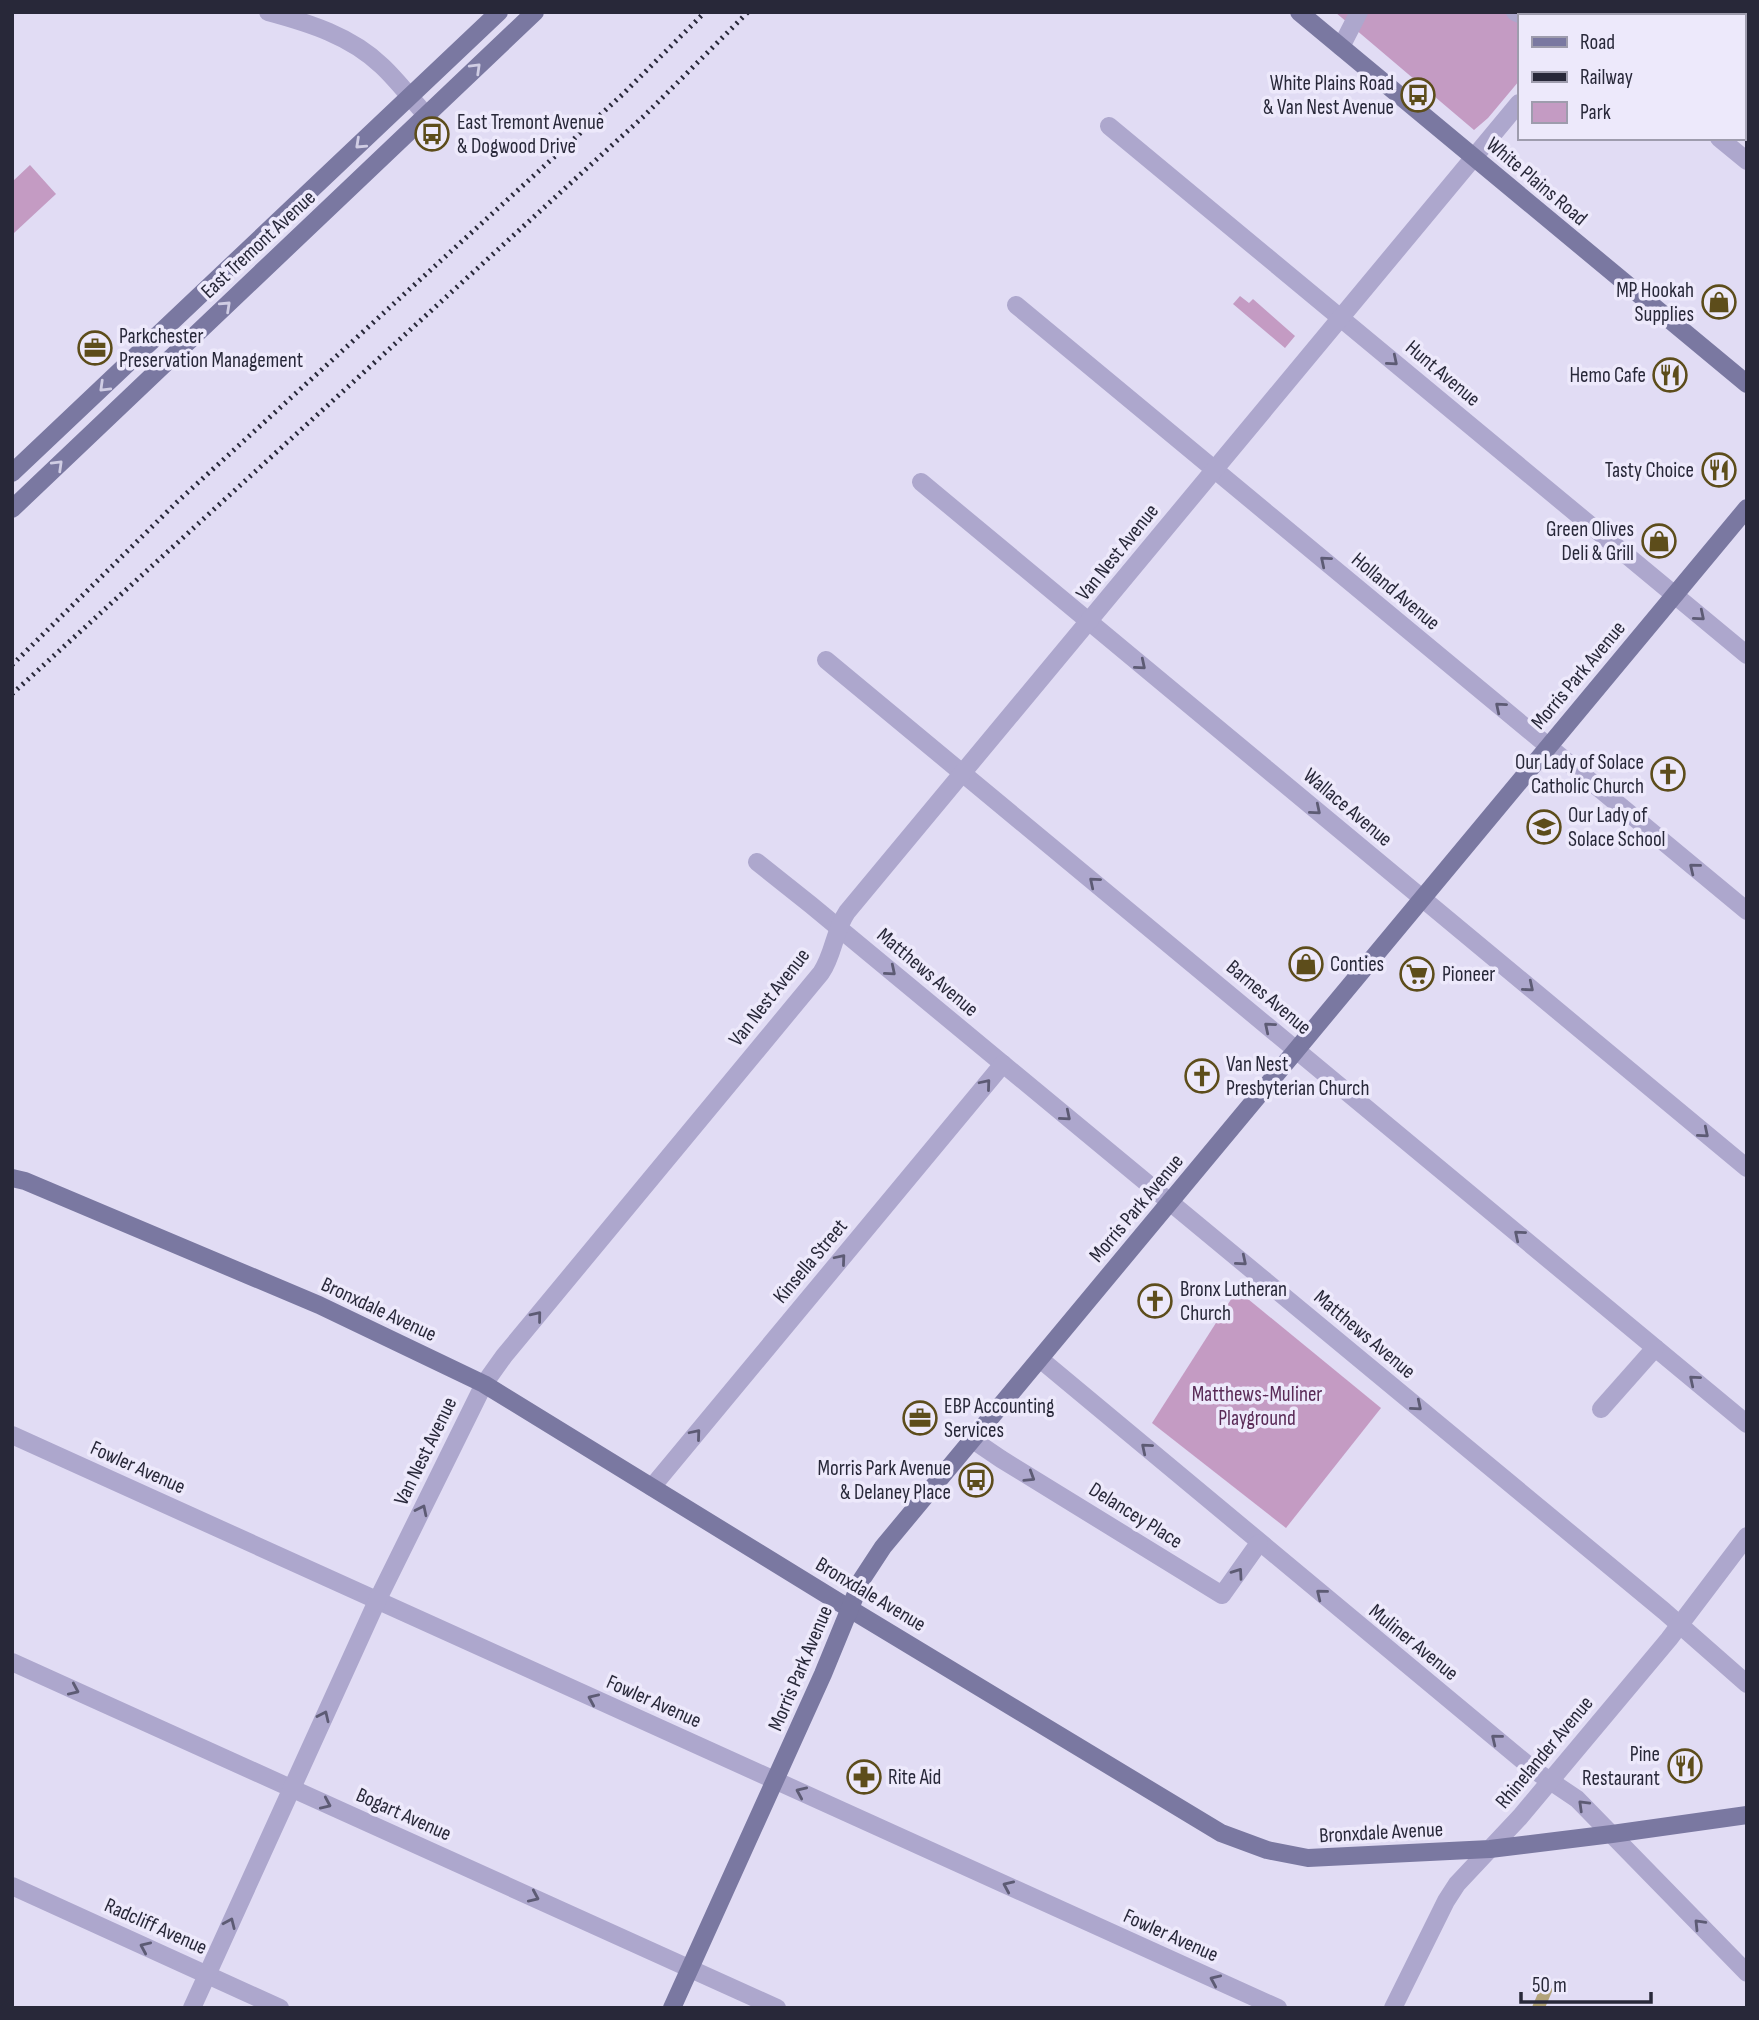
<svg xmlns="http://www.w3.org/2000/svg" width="1759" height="2020" font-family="'Sofia Sans Condensed',sans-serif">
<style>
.green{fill:#c49bc3}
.water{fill:#b3a379}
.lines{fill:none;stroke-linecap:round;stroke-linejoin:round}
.street{stroke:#ada7cd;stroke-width:18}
.secondary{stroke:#7a78a1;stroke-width:18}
.rail{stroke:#282839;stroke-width:5;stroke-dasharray:2 5;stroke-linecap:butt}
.oneway{stroke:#d0cde4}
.oneway2{stroke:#5d5b74}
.labels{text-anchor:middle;stroke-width:7;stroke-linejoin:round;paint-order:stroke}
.poi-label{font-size:21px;fill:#282839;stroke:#ede9fb;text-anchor:start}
.street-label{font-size:21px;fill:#282839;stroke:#ede9fb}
.park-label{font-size:21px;fill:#592a56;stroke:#ede9fb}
</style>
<rect width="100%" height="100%" fill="#e1dcf4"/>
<g class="green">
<path d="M1335 12H1552V16H1519V81L1488 118 1474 130Z"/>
<path d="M30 165 56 194 14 233 12 231V182Z"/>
<path d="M1240 296 1249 303 1253 299 1295 336 1285 348 1233 304Z"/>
<path d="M1237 1290 1381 1408 1286 1528 1152 1423Z"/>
</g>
<path class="water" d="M1542 1984 1553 1989 1545 2008 1532 2007Z"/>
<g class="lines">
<g class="street">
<path d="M268 12C309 23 351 36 382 66 398 81 412 100 427 116"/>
<path d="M1515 12 1524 16"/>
<path d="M1570 16V12"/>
<path d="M1341 47 1359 12"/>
<path d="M1109 126 1747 655"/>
<path d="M1719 138 1747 161"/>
<path d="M1016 305 1747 911"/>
<path d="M921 482 1747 1168"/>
<path d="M826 660 1747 1424"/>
<path d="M757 862 811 905 1664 1611 1747 1684"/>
<path d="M1040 1359 1534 1770 1577 1799 1747 1973"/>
<path d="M1601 1409 1655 1348"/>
<path d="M12 1435 1278 2008"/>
<path d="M973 1440 1001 1459 1222 1595 1259 1543"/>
<path d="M652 1487 1003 1064"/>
<path d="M12 1662 777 2008"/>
<path d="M12 1886 280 2008"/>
<path d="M192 2008 377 1601 484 1384 504 1356 821 973C834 954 834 931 847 912L1519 103"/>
<path d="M1393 2008 1446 1901 1457 1884 1520 1817 1669 1639 1747 1536"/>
</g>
<g class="secondary">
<path d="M1299 12 1747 384"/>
<path d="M12 473 499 12"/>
<path d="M12 509 535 12"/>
<path d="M12 1178 25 1181 319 1305 484 1384 850 1609 1221 1833 1267 1850 1308 1858 1490 1849 1612 1834 1747 1815"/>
<path d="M672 2008 823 1674 862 1579 883 1547 1747 508"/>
</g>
<g class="rail">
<path d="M12 665 177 502 623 94 705 12"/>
<path d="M12 694 644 116 748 12"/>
</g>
</g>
<defs><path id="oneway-chevron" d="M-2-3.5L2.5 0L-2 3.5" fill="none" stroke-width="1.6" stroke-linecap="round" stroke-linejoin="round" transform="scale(1.75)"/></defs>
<g class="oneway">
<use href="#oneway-chevron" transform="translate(476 68) rotate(-44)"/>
<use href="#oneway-chevron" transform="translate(360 144) rotate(137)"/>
<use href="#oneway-chevron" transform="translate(226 306) rotate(-43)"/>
<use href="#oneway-chevron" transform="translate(104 387) rotate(136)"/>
<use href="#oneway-chevron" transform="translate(58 465) rotate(-44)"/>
</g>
<g class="oneway2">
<use href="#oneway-chevron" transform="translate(1393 361) rotate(40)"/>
<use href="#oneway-chevron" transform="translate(1325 561) rotate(-140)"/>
<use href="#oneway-chevron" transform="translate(1700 616) rotate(40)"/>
<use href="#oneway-chevron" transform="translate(1141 665) rotate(40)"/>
<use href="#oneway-chevron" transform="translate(1500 707) rotate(-140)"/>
<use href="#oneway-chevron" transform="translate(1316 810) rotate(40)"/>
<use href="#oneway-chevron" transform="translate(1694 868) rotate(-141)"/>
<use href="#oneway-chevron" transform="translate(1094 882) rotate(-140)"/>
<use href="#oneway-chevron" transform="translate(891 971) rotate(40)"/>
<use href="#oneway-chevron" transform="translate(1529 987) rotate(40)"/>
<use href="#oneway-chevron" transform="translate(1269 1027) rotate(-140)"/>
<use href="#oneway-chevron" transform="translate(986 1084) rotate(-50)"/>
<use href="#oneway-chevron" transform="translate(1066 1116) rotate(40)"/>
<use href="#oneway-chevron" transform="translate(1704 1133) rotate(40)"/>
<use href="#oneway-chevron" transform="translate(1519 1235) rotate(-140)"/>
<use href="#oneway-chevron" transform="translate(841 1259) rotate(-50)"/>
<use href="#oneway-chevron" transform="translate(1242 1261) rotate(40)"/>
<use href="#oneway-chevron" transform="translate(537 1316) rotate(-51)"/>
<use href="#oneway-chevron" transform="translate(1694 1380) rotate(-140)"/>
<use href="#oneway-chevron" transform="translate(1417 1406) rotate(40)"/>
<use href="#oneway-chevron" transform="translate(696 1434) rotate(-50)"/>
<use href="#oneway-chevron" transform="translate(1146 1448) rotate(-140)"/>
<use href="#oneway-chevron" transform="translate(1030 1477) rotate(32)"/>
<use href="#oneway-chevron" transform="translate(422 1510) rotate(-64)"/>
<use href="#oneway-chevron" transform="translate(1238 1573) rotate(-55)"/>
<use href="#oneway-chevron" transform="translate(1321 1594) rotate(-141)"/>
<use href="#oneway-chevron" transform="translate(74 1690) rotate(24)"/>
<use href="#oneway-chevron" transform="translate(593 1699) rotate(-156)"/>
<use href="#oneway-chevron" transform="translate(324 1716) rotate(-65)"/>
<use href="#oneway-chevron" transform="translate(1496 1739) rotate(-141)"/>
<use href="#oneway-chevron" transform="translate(801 1792) rotate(-156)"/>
<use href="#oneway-chevron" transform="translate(326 1804) rotate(24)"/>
<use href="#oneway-chevron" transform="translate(1583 1805) rotate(-136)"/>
<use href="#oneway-chevron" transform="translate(1008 1886) rotate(-156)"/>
<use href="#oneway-chevron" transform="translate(534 1897) rotate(24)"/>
<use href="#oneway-chevron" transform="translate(230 1923) rotate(-66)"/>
<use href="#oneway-chevron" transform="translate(1699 1924) rotate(-134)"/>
<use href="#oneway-chevron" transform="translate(145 1947) rotate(-156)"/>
<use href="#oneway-chevron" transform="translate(1215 1980) rotate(-156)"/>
</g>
<defs>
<symbol id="bus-ring" viewBox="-11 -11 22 22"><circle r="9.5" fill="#ede9fb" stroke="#5d4d1b" stroke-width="1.5"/><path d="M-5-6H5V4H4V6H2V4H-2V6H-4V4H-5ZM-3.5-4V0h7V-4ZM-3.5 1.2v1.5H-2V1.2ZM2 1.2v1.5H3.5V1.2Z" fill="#5d4d1b"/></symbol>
<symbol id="shop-ring" viewBox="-11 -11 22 22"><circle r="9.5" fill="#ede9fb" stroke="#5d4d1b" stroke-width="1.5"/><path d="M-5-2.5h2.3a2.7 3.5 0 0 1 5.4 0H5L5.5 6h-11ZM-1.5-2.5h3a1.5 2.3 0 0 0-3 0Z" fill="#5d4d1b"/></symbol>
<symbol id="office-ring" viewBox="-11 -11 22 22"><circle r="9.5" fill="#ede9fb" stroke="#5d4d1b" stroke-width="1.5"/><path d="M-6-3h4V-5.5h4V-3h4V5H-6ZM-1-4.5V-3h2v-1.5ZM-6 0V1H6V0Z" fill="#5d4d1b"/></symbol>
<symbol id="restaurant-ring" viewBox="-11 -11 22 22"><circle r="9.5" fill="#ede9fb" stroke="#5d4d1b" stroke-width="1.5"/><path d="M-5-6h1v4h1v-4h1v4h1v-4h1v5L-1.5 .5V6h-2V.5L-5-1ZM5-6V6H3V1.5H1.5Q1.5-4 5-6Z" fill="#5d4d1b"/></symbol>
<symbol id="church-ring" viewBox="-11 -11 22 22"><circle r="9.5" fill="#ede9fb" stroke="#5d4d1b" stroke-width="1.5"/><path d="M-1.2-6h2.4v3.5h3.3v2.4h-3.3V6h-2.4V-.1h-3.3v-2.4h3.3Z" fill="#5d4d1b"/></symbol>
<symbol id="school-ring" viewBox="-11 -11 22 22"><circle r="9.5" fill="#ede9fb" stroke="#5d4d1b" stroke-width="1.5"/><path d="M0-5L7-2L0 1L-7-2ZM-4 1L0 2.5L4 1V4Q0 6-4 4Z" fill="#5d4d1b"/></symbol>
<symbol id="supermarket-ring" viewBox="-11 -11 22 22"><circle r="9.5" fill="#ede9fb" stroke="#5d4d1b" stroke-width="1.5"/><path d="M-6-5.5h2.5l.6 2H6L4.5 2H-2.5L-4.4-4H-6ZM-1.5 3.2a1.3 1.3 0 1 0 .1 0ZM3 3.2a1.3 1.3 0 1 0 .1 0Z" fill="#5d4d1b"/></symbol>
<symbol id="pharmacy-ring" viewBox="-11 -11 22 22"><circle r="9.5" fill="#ede9fb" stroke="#5d4d1b" stroke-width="1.5"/><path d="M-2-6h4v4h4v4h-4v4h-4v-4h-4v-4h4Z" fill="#5d4d1b"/></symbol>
</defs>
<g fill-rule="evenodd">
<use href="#bus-ring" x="1399" y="76" width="38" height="38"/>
<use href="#bus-ring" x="413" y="115" width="38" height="38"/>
<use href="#shop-ring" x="1700" y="283" width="38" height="38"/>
<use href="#office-ring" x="76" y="329" width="38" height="38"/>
<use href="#restaurant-ring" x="1651" y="356" width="38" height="38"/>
<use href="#restaurant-ring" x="1700" y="451" width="38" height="38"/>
<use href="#shop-ring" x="1640" y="522" width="38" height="38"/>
<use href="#church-ring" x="1649" y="755" width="38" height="38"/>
<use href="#school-ring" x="1525" y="808" width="38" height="38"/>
<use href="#shop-ring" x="1287" y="945" width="38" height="38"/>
<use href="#supermarket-ring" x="1398" y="955" width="38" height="38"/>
<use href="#church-ring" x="1183" y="1057" width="38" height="38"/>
<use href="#church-ring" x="1136" y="1282" width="38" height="38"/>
<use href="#office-ring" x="901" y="1399" width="38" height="38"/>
<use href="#bus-ring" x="957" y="1461" width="38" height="38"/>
<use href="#restaurant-ring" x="1666" y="1747" width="38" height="38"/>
<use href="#pharmacy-ring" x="845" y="1758" width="38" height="38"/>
</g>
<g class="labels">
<g class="poi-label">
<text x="1394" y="90" text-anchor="end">White Plains Road<tspan x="1394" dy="24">&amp; Van Nest Avenue</tspan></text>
<text x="457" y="129">East Tremont Avenue<tspan x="457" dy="24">&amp; Dogwood Drive</tspan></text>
<text x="1694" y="297" text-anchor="end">MP Hookah<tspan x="1694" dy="24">Supplies</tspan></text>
<text x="119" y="343">Parkchester<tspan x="119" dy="24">Preservation Management</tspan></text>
<text x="1646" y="382" text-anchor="end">Hemo Cafe</text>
<text x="1694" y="477" text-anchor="end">Tasty Choice</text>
<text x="1634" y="536" text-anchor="end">Green Olives<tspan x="1634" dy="24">Deli &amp; Grill</tspan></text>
<text x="1644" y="769" text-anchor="end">Our Lady of Solace<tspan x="1644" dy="24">Catholic Church</tspan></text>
<text x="1568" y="822">Our Lady of<tspan x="1568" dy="24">Solace School</tspan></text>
<text x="1330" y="971">Conties</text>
<text x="1442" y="981">Pioneer</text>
<text x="1226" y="1071">Van Nest<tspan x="1226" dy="24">Presbyterian Church</tspan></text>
<text x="1180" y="1296">Bronx Lutheran<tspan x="1180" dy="24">Church</tspan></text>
<text x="944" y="1413">EBP Accounting<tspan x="944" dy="24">Services</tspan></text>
<text x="951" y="1475" text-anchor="end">Morris Park Avenue<tspan x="951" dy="24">&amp; Delaney Place</tspan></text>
<text x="1660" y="1761" text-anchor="end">Pine<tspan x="1660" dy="24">Restaurant</tspan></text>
<text x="888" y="1784">Rite Aid</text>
</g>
<g class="street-label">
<text transform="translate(1537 181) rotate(40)" y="7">White Plains Road</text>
<text transform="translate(258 244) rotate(-43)" y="7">East Tremont Avenue</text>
<text transform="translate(1443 373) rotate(40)" y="7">Hunt Avenue</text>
<text transform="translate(1117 552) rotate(-51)" y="7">Van Nest Avenue</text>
<text transform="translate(1396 591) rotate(40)" y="7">Holland Avenue</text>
<text transform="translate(1578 675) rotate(-50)" y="7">Morris Park Avenue</text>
<text transform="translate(1348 807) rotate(40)" y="7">Wallace Avenue</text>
<text transform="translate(928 972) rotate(40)" y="7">Matthews Avenue</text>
<text transform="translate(769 997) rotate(-52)" y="7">Van Nest Avenue</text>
<text transform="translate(1269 997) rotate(40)" y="7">Barnes Avenue</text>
<text transform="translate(1136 1208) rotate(-50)" y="7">Morris Park Avenue</text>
<text transform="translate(810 1261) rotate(-50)" y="7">Kinsella Street</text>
<text transform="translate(379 1309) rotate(25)" y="7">Bronxdale Avenue</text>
<text transform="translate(1365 1334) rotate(40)" y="7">Matthews Avenue</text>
<text transform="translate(425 1451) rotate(-64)" y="7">Van Nest Avenue</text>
<text transform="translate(138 1467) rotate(24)" y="7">Fowler Avenue</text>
<text transform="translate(1136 1515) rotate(32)" y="7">Delancey Place</text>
<text transform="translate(871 1594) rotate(31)" y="7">Bronxdale Avenue</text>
<text transform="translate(1414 1642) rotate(39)" y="7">Muliner Avenue</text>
<text transform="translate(800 1668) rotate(-67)" y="7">Morris Park Avenue</text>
<text transform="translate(654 1701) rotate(24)" y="7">Fowler Avenue</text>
<text transform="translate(1544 1752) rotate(-50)" y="7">Rhinelander Avenue</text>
<text transform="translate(404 1814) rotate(24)" y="7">Bogart Avenue</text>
<text transform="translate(1381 1832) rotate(-3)" y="7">Bronxdale Avenue</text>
<text transform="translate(156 1926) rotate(24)" y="7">Radcliff Avenue</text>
<text transform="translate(1171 1935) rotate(24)" y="7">Fowler Avenue</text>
</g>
<g class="park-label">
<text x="1257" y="1401">Matthews-Muliner<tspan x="1257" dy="24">Playground</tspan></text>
</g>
</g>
<rect width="1759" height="2020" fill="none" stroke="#282839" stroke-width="28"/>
<rect x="1518" y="14" width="228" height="126" fill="#ede9fb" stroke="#9e9cad" stroke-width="2"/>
<rect x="1532" y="37" width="35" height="10" fill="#7a78a1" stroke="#9e9cad" stroke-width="2"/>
<text x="1580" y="49" font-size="21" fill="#282839">Road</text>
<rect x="1532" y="72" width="35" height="10" fill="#282839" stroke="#9e9cad" stroke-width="2"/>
<text x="1580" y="84" font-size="21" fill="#282839">Railway</text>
<rect x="1532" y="102" width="35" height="21" fill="#c49bc3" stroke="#9e9cad" stroke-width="2"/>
<text x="1580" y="119" font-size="21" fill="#282839">Park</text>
<path d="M1521 1992v10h130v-10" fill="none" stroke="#282839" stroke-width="3.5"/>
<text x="1532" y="1992" font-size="21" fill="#282839" stroke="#ede9fb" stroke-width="5" paint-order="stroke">50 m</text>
</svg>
